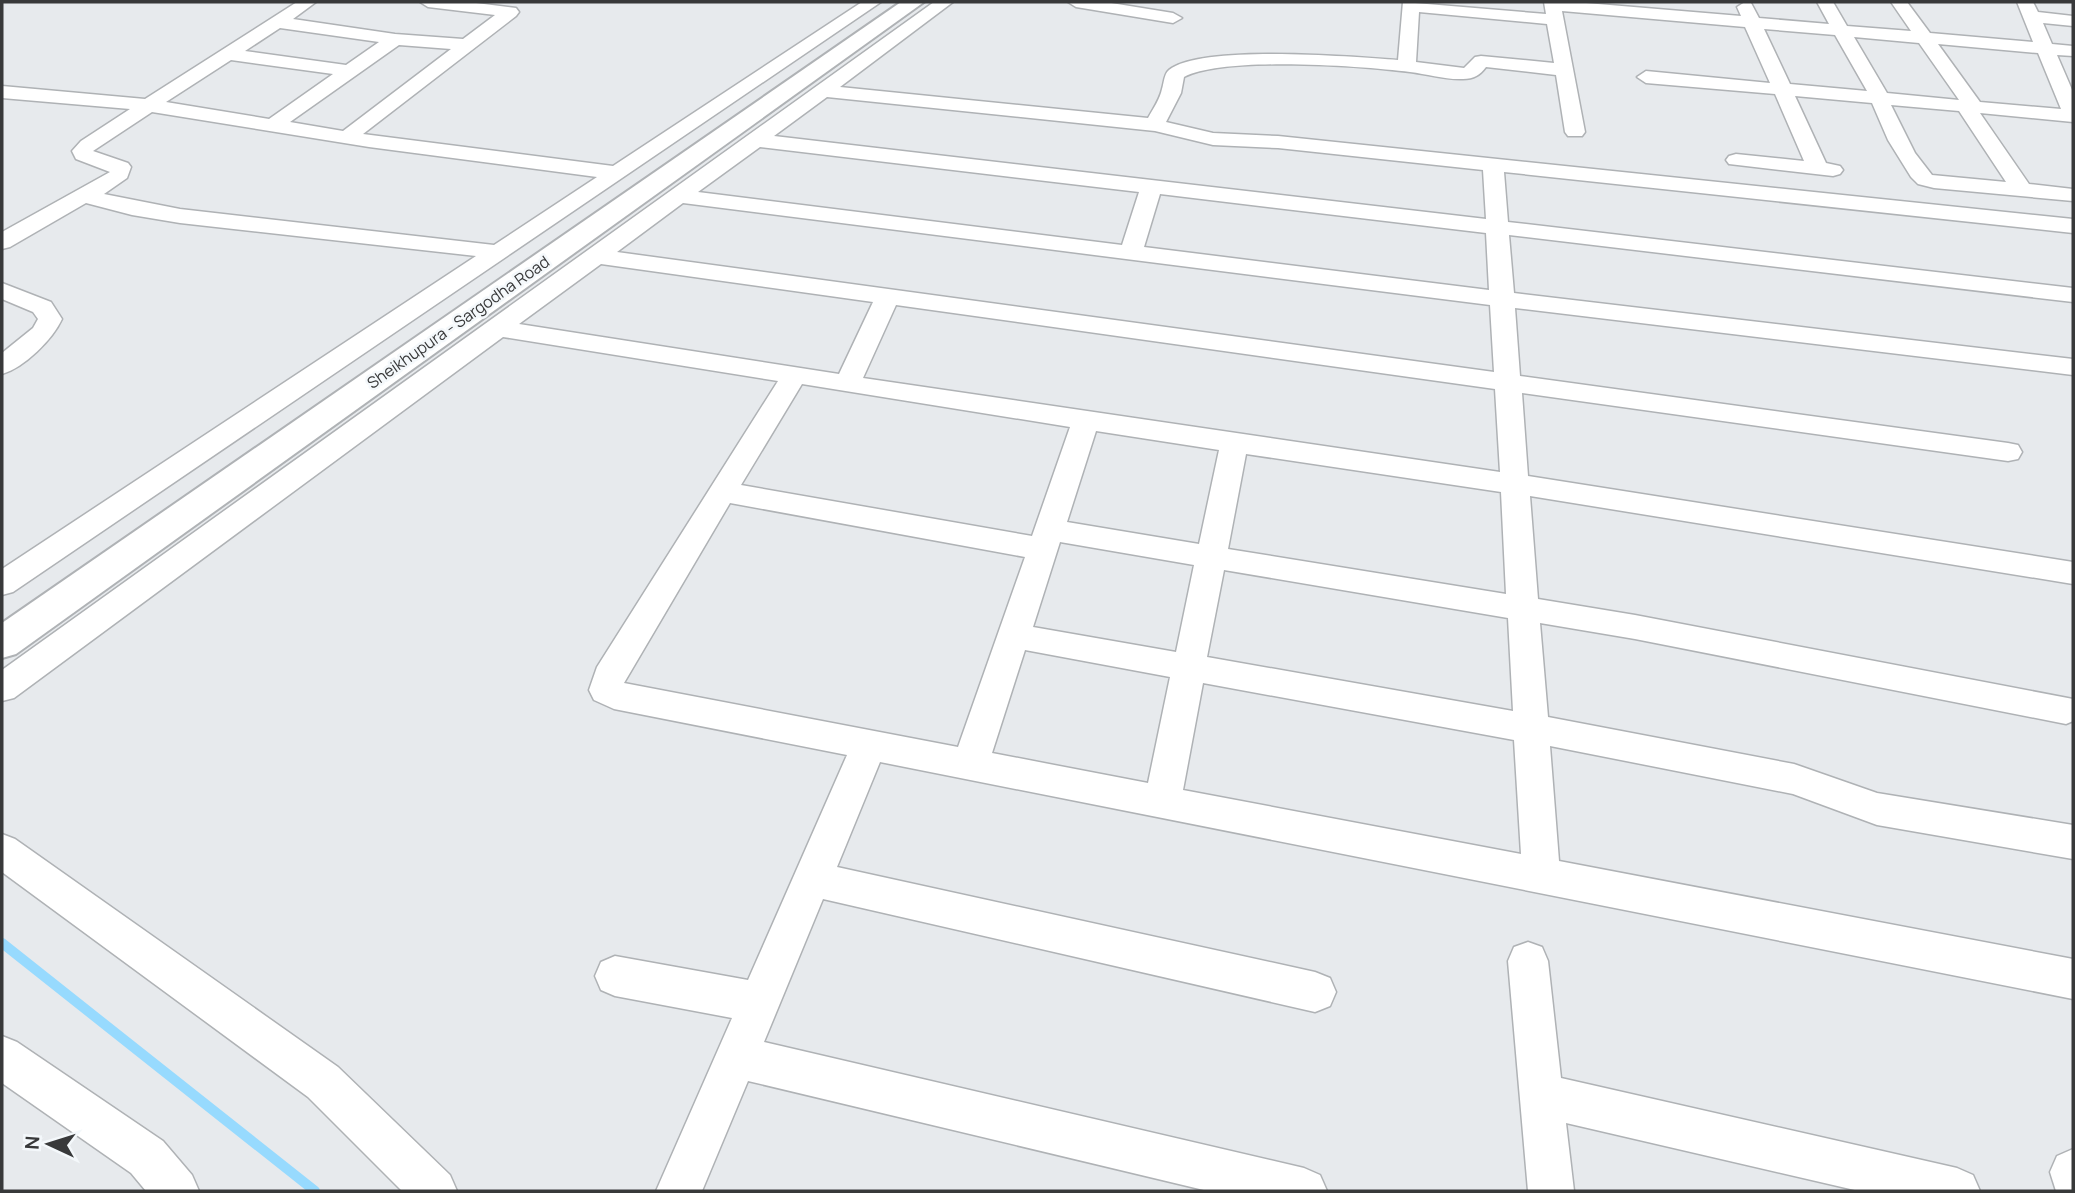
<svg xmlns="http://www.w3.org/2000/svg" width="2075" height="1193" font-family="Manrope,sans-serif">
<style>
.lines{fill:none;stroke-linecap:round;stroke-linejoin:round}
.stream{stroke:#97dafe;stroke-width:10}
.minor-casing{stroke:#afb2b5;stroke-width:3}
.highway-casing{stroke:#afb2b5;stroke-width:4}
.minor{fill:#fff;fill-rule:evenodd}
.highway{fill:#fff;fill-rule:evenodd}
.labels{text-anchor:middle;stroke-width:5;stroke-linejoin:round;paint-order:stroke}
.far-street-label{font-size:16px;fill:#38393a;stroke:#f4f8fb}
</style>
<rect width="100%" height="100%" fill="#e7eaed"/>
<g class="lines">
<path class="stream" d="M2 943 315 1191"/>
<defs>
<g id="minor">
<path d="M297 2H316L293 19 395 34 463 39 495 15 428 7 420 2H468L516 8 519 12 516 16 363 134 613 166 862 2H881L13 592 2 595V569L476 256 180 223 132 215 86 203 10 247 2 249V232L110 172 76 159 72 151 81 141 130 109 2 98V86L145 99ZM280 28 379 42 346 65 245 51ZM399 45 451 49 343 131 290 122ZM231 60 333 74 269 119 166 102ZM152 112 369 147 597 177 494 245 180 209 104 194 127 178 131 167 128 163 93 151Z"/>
<path d="M934 2H953L840 87 1148 118C1153 109 1160 99 1162 89 1164 83 1164 74 1169 70 1202 44 1353 57 1398 60L1403 2 1546 14 1544 2H1574L1741 16 1737 7 1745 2 1751 3 1759 18 1829 24 1817 2H1833L1847 26 1911 31 1891 2H1907L1930 33 2033 42 2017 2H2033L2038 12 2073 16V26L2043 23 2052 44 2073 46V56L2057 55 2073 92V122L1980 113 2029 184 2073 189V201L1934 188 1918 184 1911 177 1888 140 1872 103 1795 96 1826 163 1840 166 1843 170 1840 174 1833 176 1729 164 1726 160 1729 156 1736 154 1804 161 1775 94 1646 83 1637 77 1646 71 1770 83 1745 27 1562 11 1585 132 1582 136H1568L1565 132 1556 75 1486 67C1480 75 1474 79 1463 79 1446 80 1427 74 1410 72 1361 66 1225 56 1184 77L1181 93 1166 122 1213 133 1278 136 2073 219V233L1504 172 1508 222 2073 288V302L1509 235 1514 293 2073 359V375L1515 308 1520 376 2008 443 2018 445 2022 452 2018 459 2008 461 1522 393 1528 476 2073 562V584L1530 496 1538 599 1635 615 2073 699V721L2066 724 1635 639 1540 623 1548 717 1794 764 1877 793 2073 825V859L1877 825 1793 794 1550 746 1559 861 2073 959V999L880 762 837 867 1315 972 1330 978 1336 992 1330 1006 1315 1012 823 899 764 1042 1304 1168 1320 1175 1327 1191H1208L748 1081 702 1191H656L732 1018 615 996 601 990 595 976 601 962 615 956 748 980 847 755 614 709 594 700 589 690 597 667 778 381 503 337 14 698 2 701V670ZM1419 12 1547 24 1554 63 1481 56 1475 57 1464 68 1416 62ZM1764 29 1835 35 1867 91 1790 84ZM1854 37 1919 43 1959 100 1887 93ZM1938 44 2038 53 2061 109 1980 102ZM827 97 1155 131 1213 145 1278 148 1483 170 1486 219 774 136ZM1891 105 1959 111 2006 182 1932 175 1915 153ZM760 147 1139 192 1122 245 698 192ZM1160 194 1486 233 1489 290 1144 247ZM683 203 1490 305 1494 372 617 252ZM601 264 873 302 839 374 519 324ZM896 305 1495 389 1500 472 863 378ZM802 384 1070 427 1032 536 741 485ZM1096 431 1219 450 1199 544 1067 522ZM1246 454 1501 492 1506 594 1228 549ZM730 503 1025 557 958 747 624 683ZM1060 542 1194 565 1176 652 1033 627ZM1224 570 1508 618 1513 711 1207 657ZM1025 650 1170 677 1148 783 992 753ZM1203 683 1514 740 1521 854 1183 790Z"/>
<path d="M1068 2H1105L1173 13 1182 18 1173 23 1076 7Z"/>
<path d="M2 283 51 302 62 319C53 339 24 368 2 374V353L33 328 38 319 33 312 2 299Z"/>
<path d="M2 834 15 839 338 1067 450 1175 457 1191H402L308 1097 2 872Z"/>
<path d="M1528 942 1542 947 1548 961 1561 1078 1957 1168 1973 1175 1980 1191H1859L1566 1123 1574 1191H1528L1508 961 1514 947Z"/>
<path d="M2 1036 17 1042 163 1141 192 1175 199 1191H146L131 1173 2 1083Z"/>
<path d="M2073 1149V1191H2056L2050 1172 2057 1156Z"/>
</g>
<path id="highway" d="M901 2H924L16 654 2 658V623Z"/>
</defs>
<use href="#minor" class="minor-casing"/>
<use href="#highway" class="highway-casing"/>
<use href="#minor" class="minor"/>
<use href="#highway" class="highway"/>
</g>
<g class="labels">
<g class="far-street-label">
<text transform="translate(458 322) rotate(-35)" y="6">Sheikhupura - Sargodha Road</text>
</g>
</g>
<rect width="2075" height="1193" fill="none" stroke="#38393a" stroke-width="7"/>
<g transform="translate(49 1144) rotate(274)" stroke="#f4f8fb" stroke-width="5" paint-order="stroke">
<path d="M0-5L12 26L0 18L-12 26Z" fill="#38393a"/>
<text y="-10" font-size="19" font-weight="bold" text-anchor="middle" fill="#38393a">N</text>
</g>
</svg>
